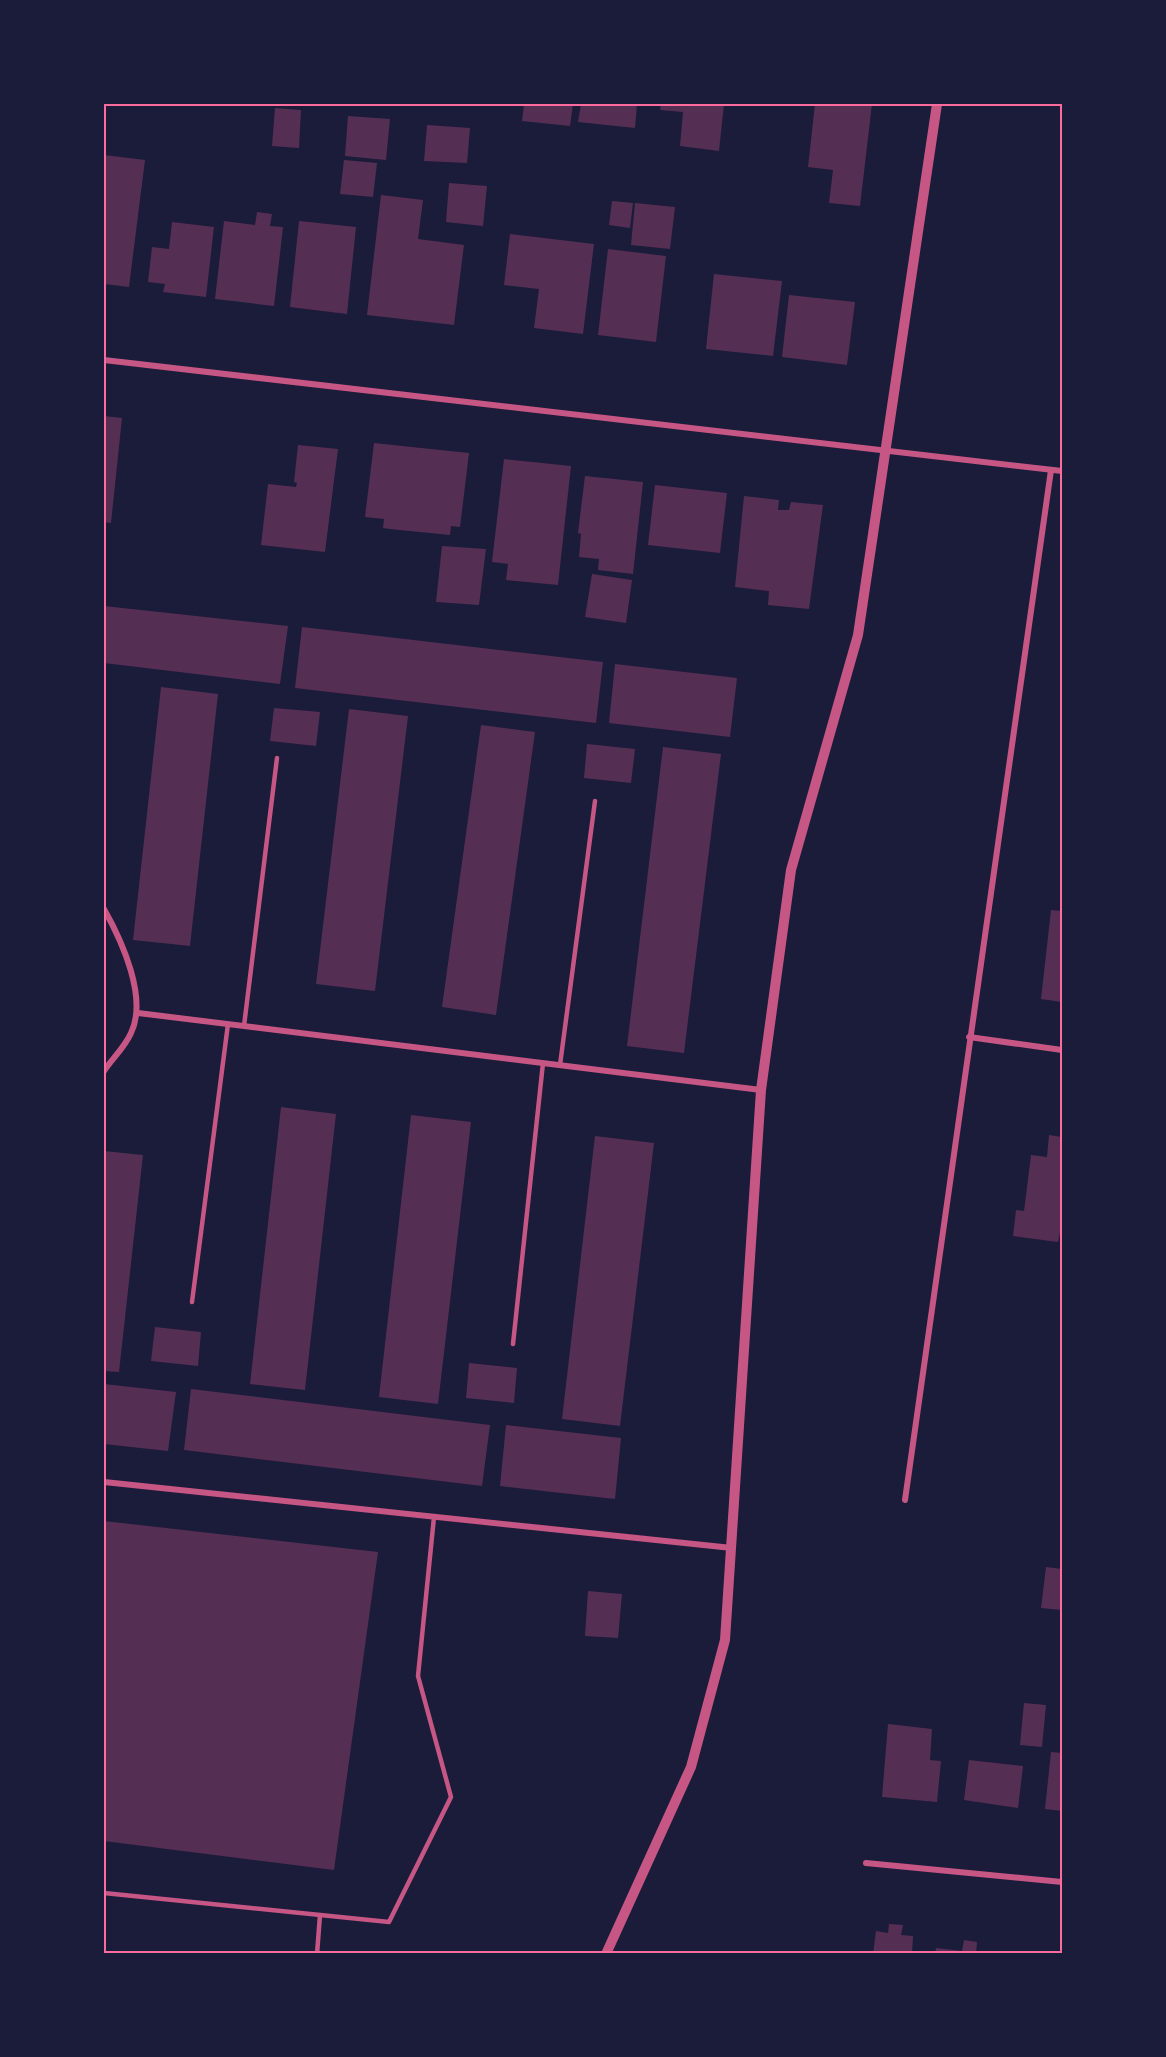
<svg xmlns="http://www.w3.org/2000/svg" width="1166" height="2057" font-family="Jost,sans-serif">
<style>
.building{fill:#542f53}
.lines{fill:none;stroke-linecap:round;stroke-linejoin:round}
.service{stroke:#c65784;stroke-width:4.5}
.minor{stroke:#c65784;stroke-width:6}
.tertiary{stroke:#c65784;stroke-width:10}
.neatline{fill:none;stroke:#ff6b9d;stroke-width:2}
</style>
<rect width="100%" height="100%" fill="#1b1b3a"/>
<g class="building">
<path d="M524 104H573L570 126 522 121Z"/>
<path d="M581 104H637L635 128 578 122Z"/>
<path d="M661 104H724L719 151 680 146 683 112 660 110Z"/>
<path d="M815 104H872L860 206 829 203 833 170 808 167Z"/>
<path d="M275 108 301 110 299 148 272 146Z"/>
<path d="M348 116 390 119 386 160 345 156Z"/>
<path d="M427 125 470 128 467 163 424 161Z"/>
<path d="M104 155 145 160 129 287 104 284Z"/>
<path d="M344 160 377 163 373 197 340 194Z"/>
<path d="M449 183 487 186 483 226 446 222Z"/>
<path d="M381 195 423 200 418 239 464 245 454 325 367 315Z"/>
<path d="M612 201 633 203 630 228 609 225Z"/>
<path d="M635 203 675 207 670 249 631 245Z"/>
<path d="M257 212 272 214 270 226 283 227 274 306 215 299 224 221 255 225Z"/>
<path d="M299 221 356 227 347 314 290 307Z"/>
<path d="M172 222 214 227 206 297 163 292 165 284 148 282 152 247 169 249Z"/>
<path d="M510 234 594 244 583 334 534 328 539 289 504 285Z"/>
<path d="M608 249 666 256 656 342 598 335Z"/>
<path d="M714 274 782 281 773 356 706 349Z"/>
<path d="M789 295 855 302 847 365 782 357Z"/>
<path d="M104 416 122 418 111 523 104 522Z"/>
<path d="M374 443 469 453 460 527 451 526 450 535 390 529 383 528 384 519 365 517Z"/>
<path d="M298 445 338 449 325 552 261 545 268 484 296 487 297 483 294 482Z"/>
<path d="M504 459 571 466 558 585 506 580 508 564 492 562Z"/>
<path d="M585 476 643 482 633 574 598 570 599 559 579 557 581 534 578 533Z"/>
<path d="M655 485 727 493 720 553 648 545Z"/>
<path d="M744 496 779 500 778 510H789L791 502 823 505 809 609 768 605 769 591 735 587Z"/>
<path d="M442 546 486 549 479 605 436 602Z"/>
<path d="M592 574 632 580 626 623 585 617Z"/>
<path d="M104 606 288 626 280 684 104 663Z"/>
<path d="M302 627 603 662 596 723 295 688Z"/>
<path d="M615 664 737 678 730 737 609 723Z"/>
<path d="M161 687 218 694 190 946 133 940Z"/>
<path d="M274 708 320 712 316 746 270 741Z"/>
<path d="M349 709 408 716 375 991 316 984Z"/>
<path d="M481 725 535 732 496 1015 442 1007Z"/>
<path d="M587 744 635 749 631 783 584 778Z"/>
<path d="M663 747 721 754 684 1053 627 1046Z"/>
<path d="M1051 910 1062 911V1002L1041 999Z"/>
<path d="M281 1107 336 1114 305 1390 250 1384Z"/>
<path d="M411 1115 471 1122 438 1404 379 1397Z"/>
<path d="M1049 1135 1062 1137V1223L1058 1242 1013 1236 1016 1210 1024 1211 1031 1155 1047 1157Z"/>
<path d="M595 1136 654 1143 620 1426 562 1419Z"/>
<path d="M104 1151 143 1155 119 1372 104 1371Z"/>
<path d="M155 1327 201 1332 198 1366 151 1361Z"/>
<path d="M469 1363 517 1368 514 1403 466 1398Z"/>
<path d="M104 1384 176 1392 168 1451 104 1444Z"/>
<path d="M191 1389 490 1425 482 1486 184 1450Z"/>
<path d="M506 1425 621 1438 615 1499 500 1486Z"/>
<path d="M104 1521 378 1552 334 1870 104 1841Z"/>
<path d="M1046 1567 1062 1569V1610L1041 1608Z"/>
<path d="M588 1591 622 1594 618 1638 585 1636Z"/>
<path d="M1024 1703 1046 1705 1042 1747 1020 1745Z"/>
<path d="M888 1724 932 1729 930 1760 941 1761 937 1802 882 1797Z"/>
<path d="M1051 1752 1062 1753V1811L1045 1809Z"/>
<path d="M969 1760 1023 1766 1018 1808 964 1800Z"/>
<path d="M889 1924 903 1925 901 1935 913 1936 912 1954H873L876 1931 888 1933Z"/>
<path d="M964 1940 977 1942 976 1954H935L936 1948 962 1951Z"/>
</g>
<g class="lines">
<g class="service">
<path d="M244 1026 277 758"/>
<path d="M560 1065 595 801"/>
<path d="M192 1302 228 1024"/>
<path d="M513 1344 543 1063"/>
<path d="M104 1893 389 1922 451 1797 418 1676 434 1517"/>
<path d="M317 1954 320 1915"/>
</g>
<g class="minor">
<path d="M104 360 1062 471"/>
<path d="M104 909C122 941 148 998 131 1033 125 1047 112 1059 104 1071"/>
<path d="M138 1013 761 1090"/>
<path d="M969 1037 1062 1050"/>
<path d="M104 1482 732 1548"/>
<path d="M905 1500 1051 470"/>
<path d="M866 1863 1062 1882"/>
</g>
<path class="tertiary" d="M606 1954 691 1767 725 1640 761 1090 791 870 858 635 937 104"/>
</g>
<rect width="1166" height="2057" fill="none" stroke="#1b1b3a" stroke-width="210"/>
<rect x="105" y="105" width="956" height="1847" class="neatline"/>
</svg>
